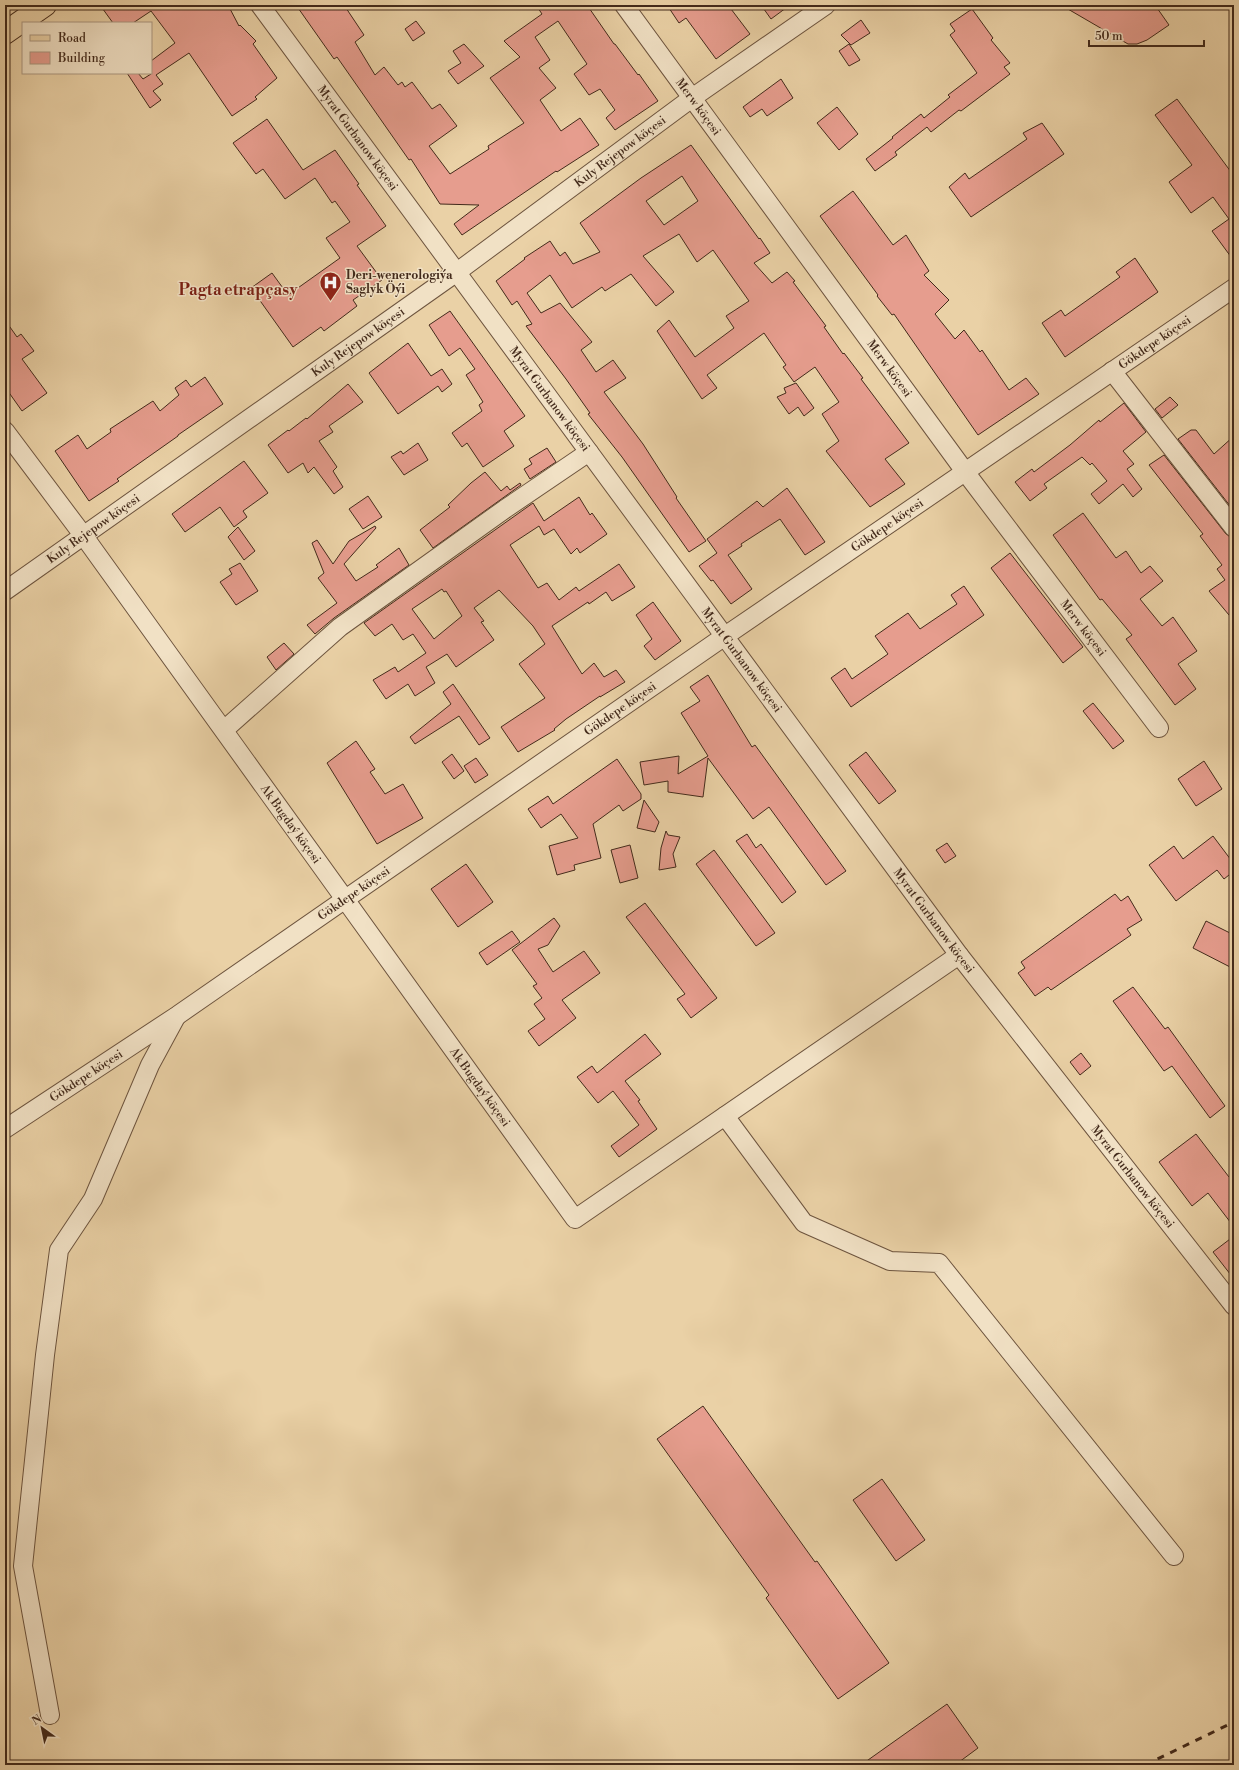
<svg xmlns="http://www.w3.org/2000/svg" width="1239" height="1770" font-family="'Libre Bodoni',serif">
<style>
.building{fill:#e69d8e;stroke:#432a1b;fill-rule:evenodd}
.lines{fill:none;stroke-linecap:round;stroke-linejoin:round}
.minor-casing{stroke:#6d543e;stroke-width:20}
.major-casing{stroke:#432a1b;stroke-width:24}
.minor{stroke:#f1e1c5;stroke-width:18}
.major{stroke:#ead1a6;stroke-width:22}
.rail{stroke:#432a1b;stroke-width:3;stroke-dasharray:7 7;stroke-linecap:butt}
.labels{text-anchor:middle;stroke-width:3;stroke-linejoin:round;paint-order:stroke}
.street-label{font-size:12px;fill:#432a1b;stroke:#f1e1c5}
.poi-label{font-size:12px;font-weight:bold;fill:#432a1b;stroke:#f1e1c5;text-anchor:start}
.district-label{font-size:16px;font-weight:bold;fill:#7a1f14;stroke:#f1e1c5}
</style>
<rect width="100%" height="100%" fill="#ead1a6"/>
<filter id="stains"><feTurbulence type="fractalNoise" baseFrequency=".005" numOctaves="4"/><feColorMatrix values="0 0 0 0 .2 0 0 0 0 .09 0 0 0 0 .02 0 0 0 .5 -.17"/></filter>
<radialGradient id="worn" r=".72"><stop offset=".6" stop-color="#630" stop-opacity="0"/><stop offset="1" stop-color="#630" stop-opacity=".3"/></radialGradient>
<g class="building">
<path d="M100 5H228L239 26 240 25 256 41 253 44 277 78 255 97 257 99 232 116 189 53 156 75 163 84 153 91 161 100 150 108 127 73H138L143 79 151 74V61L175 43 151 11 133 23H113Z"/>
<path d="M296 5H344L364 35 355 42 375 75 384 67 398 85 402 82 405 87 412 82 432 109 440 104 457 126 429 146 450 174 489 149 488 146 524 123 490 78 520 57 504 41 542 14 536 5H587L614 44H615L638 75 639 74 658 101 615 130 606 118 615 110 600 89 589 95 574 74 587 64 558 21 535 37 550 60 539 68 556 88 540 100 561 131 580 118 599 145 557 172 556 171 462 235 454 224 479 205 440 204 411 159 409 160 337 57 334 59Z"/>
<path d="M667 5H728L750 34 716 59 686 18 679 23Z"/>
<path d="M761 5H790L771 19Z"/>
<path d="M1061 5H1118L1125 8 1129 5H1155L1169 25 1147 40 1137 44H1128Z"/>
<path d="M972 9 993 38 991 40 1010 63 1004 67 1010 74 961 111 959 110 931 132 927 127 895 152 897 155 875 171 866 159 893 138 892 137 921 114 924 118 950 97 948 95 977 73 950 35 955 31 950 24Z"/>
<path d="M861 20 870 33 851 45 841 35Z"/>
<path d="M416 21 425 33 413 41 405 29Z"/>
<path d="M464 44 484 66 458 84 448 71 461 63 453 51Z"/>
<path d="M849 44 860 60 849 66 839 51Z"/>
<path d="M781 79 793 98 767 116 762 109 750 117 743 107Z"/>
<path d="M1177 99 1234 176V261L1212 231 1229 219 1213 197 1191 213 1169 182 1192 165 1155 115Z"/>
<path d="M837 107 858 134 839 150 817 123Z"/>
<path d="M267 119 303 170 335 150 359 184 357 185 386 226 357 246 382 280 353 300 357 306 324 331 321 327 293 347 251 288 272 273 288 295 340 258 326 238 350 222 335 201 332 203 315 178 285 199 263 169 256 174 233 143Z"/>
<path d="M1042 123 1064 154 971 217 949 187 965 173 969 179 1027 139 1023 133Z"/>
<path d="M691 145 759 239 760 238 770 253 754 263 772 283 787 272 795 281 793 282 826 326 824 327 843 354 844 353 863 378 861 379 909 443 885 459 905 484 870 507 826 451 839 441 822 414 839 402 815 367 794 382 783 367 786 365 764 333 707 375 717 388 702 399 657 331 669 320 695 357 734 328 726 316 749 301 713 250 697 262 679 234 643 256 674 292 656 306 631 274 605 291 602 287 572 308 550 275 527 293 541 313 560 303 592 342 581 350 596 372 613 360 626 378 604 392 643 444 677 497 676 498 706 541 689 552 622 457 588 414 590 413 566 379 526 326 532 324 517 301 512 305 496 281 525 259 524 258 550 241 560 256 565 252 573 264 600 252 580 223 641 178ZM682 176 698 201 664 225 646 201Z"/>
<path d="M853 191 893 245 906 235 929 271 924 275 949 300 935 314 955 339 964 330 980 352 982 350 1009 390 1026 378 1039 394 978 435 894 314 892 315 877 296 878 295 820 216Z"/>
<path d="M1135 258 1158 292 1065 357 1042 323 1061 310 1065 316 1120 277 1116 272Z"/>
<path d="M450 311 525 416 504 431 514 446 483 467 467 443 462 447 452 433 482 411 479 405 483 402 466 375 475 369 460 348 449 356 429 325Z"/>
<path d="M5 320 17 337 21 334 34 351 22 359 47 393 22 411 5 387Z"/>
<path d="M408 343 431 376 442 369 452 384 442 392 438 386 398 414 369 373Z"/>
<path d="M205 377 223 404 178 435V436L117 479 119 481 89 501 55 451 78 435 87 449 111 432 110 429 153 401 160 411 179 395 175 388 186 380 191 387Z"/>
<path d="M796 383 814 408 804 416 798 407 789 414 777 397 786 393 784 388Z"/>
<path d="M348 384 363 402 329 426 333 432 319 441 337 467 333 471 343 487 334 494 314 467 308 473 303 463 288 473 268 445 288 430 289 431 306 418 307 419Z"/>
<path d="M1170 397 1178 405 1162 418 1155 409Z"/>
<path d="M1124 403 1146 432 1123 451 1134 464 1127 469 1142 489 1133 497 1123 484 1099 504 1091 494 1107 481 1092 463 1090 465 1082 457 1044 484 1047 488 1030 501 1015 482 1032 469 1034 472 1070 445 1099 420 1100 422Z"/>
<path d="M1191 430H1196L1214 454 1234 436V511L1178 439Z"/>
<path d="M418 443 428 460 404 475 391 457 401 451 403 454Z"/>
<path d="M547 448 556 462 530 479 524 469 532 464 529 459Z"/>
<path d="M1164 455 1226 534 1234 538V621L1209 591 1225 580 1217 569 1222 565 1200 536 1203 534 1149 465Z"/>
<path d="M244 461 268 493 243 511 247 517 234 527 220 507 185 532 172 514Z"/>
<path d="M485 472 501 491 507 486 510 490 520 483 521 485 433 548 420 530 450 507 448 505 471 483Z"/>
<path d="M787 488 825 542 805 555 780 519 741 544 742 546 728 555 752 589 731 604 713 580 711 581 699 566 717 553 707 539 757 501 763 507Z"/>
<path d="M368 496 382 517 363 529 349 509Z"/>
<path d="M579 497 590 515 592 513 607 534 580 553 577 548 571 554 554 529 544 535 539 526 510 545 538 588 547 583 559 600 576 587 579 591 619 564 635 587 612 601 606 592 589 604 588 602 552 626 582 674 594 663 604 677 616 670 625 682 600 697V696L566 719 554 729 555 730 518 752 501 727 545 698 519 664 545 644 533 626 499 590 474 608 484 621 481 622 494 640 456 667 447 654 426 667 435 683 415 696 408 684 386 699 373 680 395 667 398 672 426 653 413 634 403 640 392 624 375 636 364 623 533 503 544 521ZM442 589 444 592 446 591 462 616 434 639 412 609Z"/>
<path d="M1083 513 1116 558 1126 551 1141 573 1150 566 1163 581 1140 599 1162 626 1173 617 1197 651 1178 664 1196 689 1175 705 1126 639 1132 635 1102 599 1100 600 1053 535Z"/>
<path d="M375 526 376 528 344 564 356 581 378 567 376 565 399 548 409 565 334 618 315 634 307 625 337 603 318 578 324 573 312 543 317 540 333 564 349 541Z"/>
<path d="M238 527 255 551 244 560 228 537Z"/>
<path d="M1010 553 1083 647 1063 663 991 568Z"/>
<path d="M240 563 258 591 236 605 220 582 232 574 229 569Z"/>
<path d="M964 586 984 615 851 707 831 678 845 668 852 679 888 654 875 636 908 613 920 629 957 604 951 595Z"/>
<path d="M653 602 681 641 655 660 644 646 652 639 636 615Z"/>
<path d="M284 643 294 654 276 670 267 657Z"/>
<path d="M708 675 752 747 755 745 846 871 826 885 769 807 753 819 708 758 703 797 668 792V781L644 785 640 762 679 756 678 774 708 756 681 713 700 701 690 687Z"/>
<path d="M453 684 490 738 479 745 459 716 415 744 410 737 451 704 443 692Z"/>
<path d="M1093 703 1124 741 1113 749 1083 711Z"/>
<path d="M356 741 375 769 370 772 385 794 403 784 423 818 377 844 327 763Z"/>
<path d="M866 752 896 791 879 804 849 765Z"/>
<path d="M452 754 464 771 454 779 442 762Z"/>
<path d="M476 758 488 775 475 783 464 766Z"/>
<path d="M617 759 641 794V799L623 811 619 805 593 824 601 858 574 865 575 870 557 875 549 846 578 838 561 814 541 828 528 809 548 796 553 804Z"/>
<path d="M1204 761 1222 789 1196 806 1178 779Z"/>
<path d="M644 800 659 822 655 832 637 828Z"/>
<path d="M666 831 668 835 680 837 673 854 676 867 659 870 661 848Z"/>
<path d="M747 834 756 848 761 844 796 892 782 903 736 841Z"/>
<path d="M1213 836 1234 864V871L1224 879 1217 870 1176 901 1149 865 1174 846 1183 859Z"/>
<path d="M947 843 956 856 945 863 936 850Z"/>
<path d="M630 845 638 878 620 883 611 850Z"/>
<path d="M714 850 775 933 756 946 696 864Z"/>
<path d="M466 864 493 902 458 927 431 889Z"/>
<path d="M1115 894 1121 901 1128 896 1142 920 1127 929 1131 935 1051 990 1048 987 1035 996 1018 973 1025 968 1021 962Z"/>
<path d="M645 903 717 998 691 1018 677 999 685 994 626 917Z"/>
<path d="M554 918 560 926 548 945 538 949 553 972 584 951 600 973 562 1000 576 1018 539 1046 528 1031 545 1019 534 1004 542 998 533 986 537 984 512 950Z"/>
<path d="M1206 921 1234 935V969L1193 948Z"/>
<path d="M512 931 520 942 487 965 479 953Z"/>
<path d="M1133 987 1165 1029 1168 1027 1225 1106 1210 1118 1172 1066 1164 1071 1113 1001Z"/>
<path d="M645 1034 661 1054 625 1081 640 1100 638 1101 657 1129 619 1157 611 1146 639 1125 613 1091 598 1103 577 1077 592 1066 597 1073Z"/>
<path d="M1081 1053 1091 1066 1080 1075 1070 1062Z"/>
<path d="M1196 1134 1229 1177 1234 1173V1227L1208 1193 1192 1206 1159 1162Z"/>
<path d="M1234 1236V1279L1213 1252Z"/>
<path d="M703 1406 815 1562 817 1561 889 1663 838 1699 766 1598 769 1595 657 1439Z"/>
<path d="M882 1479 925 1540 896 1561 853 1500Z"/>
<path d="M947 1704 978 1748 955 1765H861Z"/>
</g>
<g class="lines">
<defs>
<g id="minor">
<path id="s1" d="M260 5 959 955 1234 1306"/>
<path id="s2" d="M624 5 966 473 1159 728"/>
<path d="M1112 371 1234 528"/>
<path id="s3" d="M5 431 83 535 575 1219 959 955"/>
<path id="s4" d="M5 591 457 272 692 98 826 5"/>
<path d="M224 730 340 627 505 509 589 452"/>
<path d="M725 1116 804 1223 890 1261 939 1263 1174 1556"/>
<path id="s5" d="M5 1129 178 1015 725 636 1234 288"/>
<path d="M50 1715 23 1566 45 1355 59 1250 93 1199 150 1065 176 1017"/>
</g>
<path id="major" d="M5 33 45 5"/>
</defs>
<use href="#minor" class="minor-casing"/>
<use href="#major" class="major-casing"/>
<use href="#minor" class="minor"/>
<use href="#major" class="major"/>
<path class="rail" d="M1145 1765 1234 1722"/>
</g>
<defs>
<symbol id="hospital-pin" viewBox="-11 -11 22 30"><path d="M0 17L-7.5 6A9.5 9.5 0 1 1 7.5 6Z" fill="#8f2418" stroke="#f1e1c5"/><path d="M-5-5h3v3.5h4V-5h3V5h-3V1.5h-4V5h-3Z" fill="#fff"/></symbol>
</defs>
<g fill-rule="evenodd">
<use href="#hospital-pin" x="318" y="270" width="25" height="34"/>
</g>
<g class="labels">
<g class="street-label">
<text dy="4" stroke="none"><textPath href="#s2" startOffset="126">Merw köçesi</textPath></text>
<text dy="4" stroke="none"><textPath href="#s1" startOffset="165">Myrat Gurbanow köçesi</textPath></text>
<text dy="4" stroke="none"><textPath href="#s4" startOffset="756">Kuly Rejepow köçesi</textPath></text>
<text dy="4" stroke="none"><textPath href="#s4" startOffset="432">Kuly Rejepow köçesi</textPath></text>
<text dy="4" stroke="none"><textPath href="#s5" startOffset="1393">Gökdepe köçesi</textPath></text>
<text dy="4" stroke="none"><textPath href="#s2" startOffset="450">Merw köçesi</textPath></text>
<text dy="4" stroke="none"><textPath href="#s1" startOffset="489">Myrat Gurbanow köçesi</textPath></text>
<text dy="4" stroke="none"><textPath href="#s5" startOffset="1069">Gökdepe köçesi</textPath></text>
<text dy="4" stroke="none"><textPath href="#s4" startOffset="108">Kuly Rejepow köçesi</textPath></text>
<text dy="4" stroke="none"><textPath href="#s2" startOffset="774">Merw köçesi</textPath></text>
<text dy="4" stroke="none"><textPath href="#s1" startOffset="813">Myrat Gurbanow köçesi</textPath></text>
<text dy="4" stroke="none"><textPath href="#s5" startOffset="745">Gökdepe köçesi</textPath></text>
<text dy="4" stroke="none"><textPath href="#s3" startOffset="486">Ak Bugdaý köçesi</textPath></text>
<text dy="4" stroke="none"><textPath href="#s5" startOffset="421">Gökdepe köçesi</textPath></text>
<text dy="4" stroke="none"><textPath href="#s1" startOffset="1137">Myrat Gurbanow köçesi</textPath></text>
<text dy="4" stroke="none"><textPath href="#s5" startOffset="97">Gökdepe köçesi</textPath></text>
<text dy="4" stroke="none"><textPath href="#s3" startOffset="810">Ak Bugdaý köçesi</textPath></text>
<text dy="4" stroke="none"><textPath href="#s1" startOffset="1461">Myrat Gurbanow köçesi</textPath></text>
</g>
<g class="poi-label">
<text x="346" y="279">Deri-wenerologiýa<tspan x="346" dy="14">Saglyk Öýi</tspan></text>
</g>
<g class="district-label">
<text x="238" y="295">Pagta etrapçasy</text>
</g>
</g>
<rect width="1239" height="1770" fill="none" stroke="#ead1a6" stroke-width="20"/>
<rect x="6" y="6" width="1227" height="1758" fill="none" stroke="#432a1b" stroke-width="2"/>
<rect x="10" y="10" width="1219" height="1750" fill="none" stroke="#432a1b"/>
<rect x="22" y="22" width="130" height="52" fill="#f1e1c5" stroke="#ab9881"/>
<rect x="30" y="35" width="20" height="6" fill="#ead1a6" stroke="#ab9881"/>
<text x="58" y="42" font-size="12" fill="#432a1b">Road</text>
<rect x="30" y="52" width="20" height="12" fill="#e69d8e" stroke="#ab9881"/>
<text x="58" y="62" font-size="12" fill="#432a1b">Building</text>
<g transform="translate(42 1728) rotate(327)" stroke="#f1e1c5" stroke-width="3" paint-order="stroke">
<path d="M0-3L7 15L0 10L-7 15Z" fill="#432a1b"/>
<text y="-6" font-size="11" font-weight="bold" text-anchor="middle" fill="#432a1b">N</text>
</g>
<path d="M1089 40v6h115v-6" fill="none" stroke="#432a1b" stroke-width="2"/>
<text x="1095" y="40" font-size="12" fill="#432a1b" stroke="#f1e1c5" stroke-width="3" paint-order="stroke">50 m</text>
<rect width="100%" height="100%" filter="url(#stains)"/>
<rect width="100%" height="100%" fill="url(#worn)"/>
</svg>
